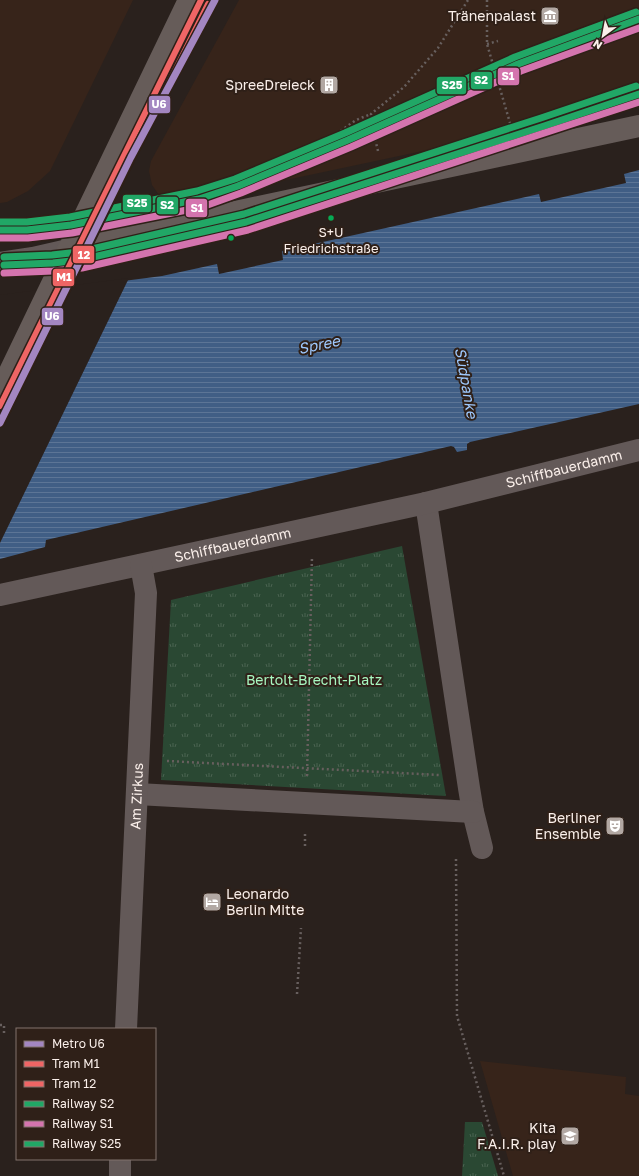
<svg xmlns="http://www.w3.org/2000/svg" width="639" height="1176" font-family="'Golos Text',sans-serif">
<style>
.built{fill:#37241a}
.park{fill:url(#park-tufts)}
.water{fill:url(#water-rules)}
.pier{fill:#2a211d}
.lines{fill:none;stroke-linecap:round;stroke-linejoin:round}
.path{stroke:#675f5e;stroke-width:2.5;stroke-dasharray:2 3;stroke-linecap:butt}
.street{stroke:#635958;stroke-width:22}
.secondary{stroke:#665c59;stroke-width:22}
.rail-1-casing{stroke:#2f2018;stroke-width:10}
.rail-2-casing{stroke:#2f2018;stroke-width:10}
.rail-3-casing{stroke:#2f2018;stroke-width:10}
.rail-1{stroke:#21a766;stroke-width:7}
.rail-2{stroke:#d474ae;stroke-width:7}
.rail-3{stroke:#21a766;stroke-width:7}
.tram-1-casing{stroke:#2f2018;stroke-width:9}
.tram-2-casing{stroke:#2f2018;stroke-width:9}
.tram-1{stroke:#ef6565;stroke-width:6}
.tram-2{stroke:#ef6565;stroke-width:6}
.metro-1-casing{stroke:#2f2018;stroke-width:10}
.metro-1{stroke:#a386c1;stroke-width:7}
.bus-dot{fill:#06aa56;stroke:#2f2018;stroke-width:1.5}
.labels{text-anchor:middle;stroke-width:4;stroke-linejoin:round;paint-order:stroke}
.bus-label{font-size:13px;fill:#fbf0eb;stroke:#2f2018}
.poi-label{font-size:14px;fill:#fbf0eb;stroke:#2f2018;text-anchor:end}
.street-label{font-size:14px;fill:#fbf0eb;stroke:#2f2018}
.park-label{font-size:14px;fill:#a7f7c0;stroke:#2f2018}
.water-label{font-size:15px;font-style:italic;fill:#9ec8fd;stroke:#2f2018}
.line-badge{stroke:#2f2018;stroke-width:1.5}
.badge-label{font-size:11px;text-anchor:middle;font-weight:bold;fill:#fff}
</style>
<defs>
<pattern id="park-tufts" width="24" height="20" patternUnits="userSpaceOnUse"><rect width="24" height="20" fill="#2a4833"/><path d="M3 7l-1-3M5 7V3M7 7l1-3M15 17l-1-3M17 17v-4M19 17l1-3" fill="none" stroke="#4a6351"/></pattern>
<pattern id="water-rules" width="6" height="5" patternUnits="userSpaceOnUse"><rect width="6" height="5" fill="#405e85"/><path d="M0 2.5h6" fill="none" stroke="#5c7596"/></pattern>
</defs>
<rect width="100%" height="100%" fill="#2a211d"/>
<g class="built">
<path d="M0 0H133L50 171 28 191 7 202 0 203Z"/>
<path d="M239 0H639V105L182 202 170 201 159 195 152 185 149 171 151 161Z"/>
<path d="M480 1061 626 1077 625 1094 639 1096V1176H513Z"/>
</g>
<g class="park">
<path d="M402 546 446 796 161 780 171 600Z"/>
<path d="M465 1122H482L498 1176H462Z"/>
</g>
<path class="water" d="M639 170V404L470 442 467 444V450L457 452 454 447 451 446 46 540 45 547 0 559V297L162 276 217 264 219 274 283 260 282 251 539 194 541 202 626 183 624 174Z"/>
<path class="pier" d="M129 278 0 543V295Z"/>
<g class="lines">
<g class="path">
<path d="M487 0V44L510 123"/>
<path d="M487 44 498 41"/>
<path d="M373 130 371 114 404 87 438 48 468 0"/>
<path d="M378 151 373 130 424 118"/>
<path d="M242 179 328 140 356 120 371 114"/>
<path d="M167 761 439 775"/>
<path d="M307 776 312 556"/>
<path d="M305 846V831"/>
<path d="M456 859 457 1016 504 1176"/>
<path d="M297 994 301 928"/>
<path d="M0 1025H4V1036"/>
</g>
<g class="street">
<path d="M0 263 33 258 68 250"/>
<path d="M426 503 469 788 473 812 482 848"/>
<path id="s1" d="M0 595 426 503 639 450"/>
<path d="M137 794 473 812"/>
<path id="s2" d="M126 1029 146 593 141 565"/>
<path d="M120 1176V1159"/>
</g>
<g class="secondary">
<path d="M68 250 226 214 639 126"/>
<path d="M0 392 189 0"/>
</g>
<defs>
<g id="rail-1">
<path d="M0 230H27L71 225 199 199 238 186 348 140 518 64 639 19"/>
<path d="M4 265 53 263 80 260 246 222 544 126 639 94"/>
</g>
<g id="rail-2">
<path d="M0 238H28L72 233 202 207 241 193 351 147 521 71 639 28"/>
<path d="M4 273 53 271 82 268 248 230 639 102"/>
</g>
<g id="rail-3">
<path d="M0 222H27L70 217 197 191 235 179 345 133 515 57 636 12"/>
<path d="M4 257 52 255 79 252 244 214 541 118 636 86"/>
</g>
</defs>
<use href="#rail-1" class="rail-1-casing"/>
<use href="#rail-2" class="rail-2-casing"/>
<use href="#rail-3" class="rail-3-casing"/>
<use href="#rail-1" class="rail-1"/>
<use href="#rail-2" class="rail-2"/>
<use href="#rail-3" class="rail-3"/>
<defs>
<path id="tram-1" d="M0 406 201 0"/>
<path id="tram-2" d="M7 410 208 4"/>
</defs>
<use href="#tram-1" class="tram-1-casing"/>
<use href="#tram-2" class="tram-2-casing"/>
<use href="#tram-1" class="tram-1"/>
<use href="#tram-2" class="tram-2"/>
<defs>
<path id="metro-1" d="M0 423 131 157 215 0"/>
</defs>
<use href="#metro-1" class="metro-1-casing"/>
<use href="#metro-1" class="metro-1"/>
</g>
<defs>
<symbol id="museum-square" viewBox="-11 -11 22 22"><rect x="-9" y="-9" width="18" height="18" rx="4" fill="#b2a8a3" stroke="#2f2018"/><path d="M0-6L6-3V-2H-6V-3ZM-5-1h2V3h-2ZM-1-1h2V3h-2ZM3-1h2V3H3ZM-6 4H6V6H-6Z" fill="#fff"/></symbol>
<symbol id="building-square" viewBox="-11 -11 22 22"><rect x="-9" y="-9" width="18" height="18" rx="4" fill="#b2a8a3" stroke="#2f2018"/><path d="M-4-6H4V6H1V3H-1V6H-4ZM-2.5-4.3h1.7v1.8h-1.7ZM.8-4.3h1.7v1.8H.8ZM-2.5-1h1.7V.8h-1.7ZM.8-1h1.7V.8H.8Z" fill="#fff"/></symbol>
<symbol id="theatre-square" viewBox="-11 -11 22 22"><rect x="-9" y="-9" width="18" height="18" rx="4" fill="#b2a8a3" stroke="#2f2018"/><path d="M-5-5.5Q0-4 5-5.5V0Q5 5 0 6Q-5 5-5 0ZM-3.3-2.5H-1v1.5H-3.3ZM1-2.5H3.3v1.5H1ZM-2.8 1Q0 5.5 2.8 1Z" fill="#fff"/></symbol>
<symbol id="hotel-square" viewBox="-11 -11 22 22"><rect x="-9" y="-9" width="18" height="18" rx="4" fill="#b2a8a3" stroke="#2f2018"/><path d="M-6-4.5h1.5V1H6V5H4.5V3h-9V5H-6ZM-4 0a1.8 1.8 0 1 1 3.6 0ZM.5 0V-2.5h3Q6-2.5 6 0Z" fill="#fff"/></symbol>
<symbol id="school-square" viewBox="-11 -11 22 22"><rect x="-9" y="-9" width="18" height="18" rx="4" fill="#b2a8a3" stroke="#2f2018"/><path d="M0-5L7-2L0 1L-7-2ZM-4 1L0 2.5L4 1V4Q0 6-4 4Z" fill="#fff"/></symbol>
</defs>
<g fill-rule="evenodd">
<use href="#museum-square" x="539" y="5" width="22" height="22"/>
<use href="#building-square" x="318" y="74" width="22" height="22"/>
<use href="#theatre-square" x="604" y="815" width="22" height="22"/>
<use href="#hotel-square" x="201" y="891" width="22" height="22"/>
<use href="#school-square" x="559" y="1125" width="22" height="22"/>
</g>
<g class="bus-dot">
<circle cx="331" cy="218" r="3.5"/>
<circle cx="231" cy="238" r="3.5"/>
</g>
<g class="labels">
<g class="bus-label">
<text x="331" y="237">S+U<tspan x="331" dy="16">Friedrichstraße</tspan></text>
</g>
<g class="poi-label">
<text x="536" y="21">Tränenpalast</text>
<text x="315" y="90">SpreeDreieck</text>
<text x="601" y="823">Berliner<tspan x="601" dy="16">Ensemble</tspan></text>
<text x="226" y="899" text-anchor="start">Leonardo<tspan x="226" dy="16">Berlin Mitte</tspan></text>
<text x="556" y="1133">Kita<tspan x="556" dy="16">F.A.I.R. play</tspan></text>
</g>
<g class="street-label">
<text dy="5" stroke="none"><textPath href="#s1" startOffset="578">Schiffbauerdamm</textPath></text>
<text dy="5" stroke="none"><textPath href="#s1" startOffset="238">Schiffbauerdamm</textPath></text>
<text dy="5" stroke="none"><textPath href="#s2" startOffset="233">Am Zirkus</textPath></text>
</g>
<g class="park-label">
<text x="314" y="685">Bertolt-Brecht-Platz</text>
</g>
<g class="water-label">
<text transform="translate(319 345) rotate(-12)" y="5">Spree</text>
<text transform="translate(466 383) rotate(80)" y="5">Südpanke</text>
</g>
</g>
<g class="line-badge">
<rect x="497" y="67" width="23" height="19" rx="4" fill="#d474ae"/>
<rect x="470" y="71" width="23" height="19" rx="4" fill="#21a766"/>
<rect x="436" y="76" width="31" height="19" rx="4" fill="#21a766"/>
<rect x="148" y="95" width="23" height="19" rx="4" fill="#a386c1"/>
<rect x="122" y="194" width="30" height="19" rx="4" fill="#21a766"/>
<rect x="156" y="196" width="23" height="19" rx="4" fill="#21a766"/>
<rect x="185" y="198" width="23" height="20" rx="4" fill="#d474ae"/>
<rect x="72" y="245" width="23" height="19" rx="4" fill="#ef6565"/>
<rect x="52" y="268" width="23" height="19" rx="4" fill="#ef6565"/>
<rect x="41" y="307" width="23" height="19" rx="4" fill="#a386c1"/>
</g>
<g class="badge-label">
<text x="508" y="80">S1</text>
<text x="481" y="84">S2</text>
<text x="452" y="89">S25</text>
<text x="159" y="108">U6</text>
<text x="137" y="207">S25</text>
<text x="167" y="209">S2</text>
<text x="197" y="212">S1</text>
<text x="84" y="259">12</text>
<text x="64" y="281">M1</text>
<text x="52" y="320">U6</text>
</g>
<rect x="16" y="1028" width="140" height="132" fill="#2f2018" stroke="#81736c"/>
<rect x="24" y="1041" width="20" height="6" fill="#a386c1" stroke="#81736c"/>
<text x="52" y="1048" font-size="12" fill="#fbf0eb">Metro U6</text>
<rect x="24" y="1061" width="20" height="6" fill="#ef6565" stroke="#81736c"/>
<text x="52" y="1068" font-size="12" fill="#fbf0eb">Tram M1</text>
<rect x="24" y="1081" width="20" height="6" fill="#ef6565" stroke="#81736c"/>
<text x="52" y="1088" font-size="12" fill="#fbf0eb">Tram 12</text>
<rect x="24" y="1101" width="20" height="6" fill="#21a766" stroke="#81736c"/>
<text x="52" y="1108" font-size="12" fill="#fbf0eb">Railway S2</text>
<rect x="24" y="1121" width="20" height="6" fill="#d474ae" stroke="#81736c"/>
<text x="52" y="1128" font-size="12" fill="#fbf0eb">Railway S1</text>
<rect x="24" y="1141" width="20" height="6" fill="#21a766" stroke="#81736c"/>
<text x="52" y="1148" font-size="12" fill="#fbf0eb">Railway S25</text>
<g transform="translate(603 36) rotate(212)" stroke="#2f2018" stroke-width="3" paint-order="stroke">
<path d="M0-3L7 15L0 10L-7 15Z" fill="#fbf0eb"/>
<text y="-6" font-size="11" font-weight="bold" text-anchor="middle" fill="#fbf0eb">N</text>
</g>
</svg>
